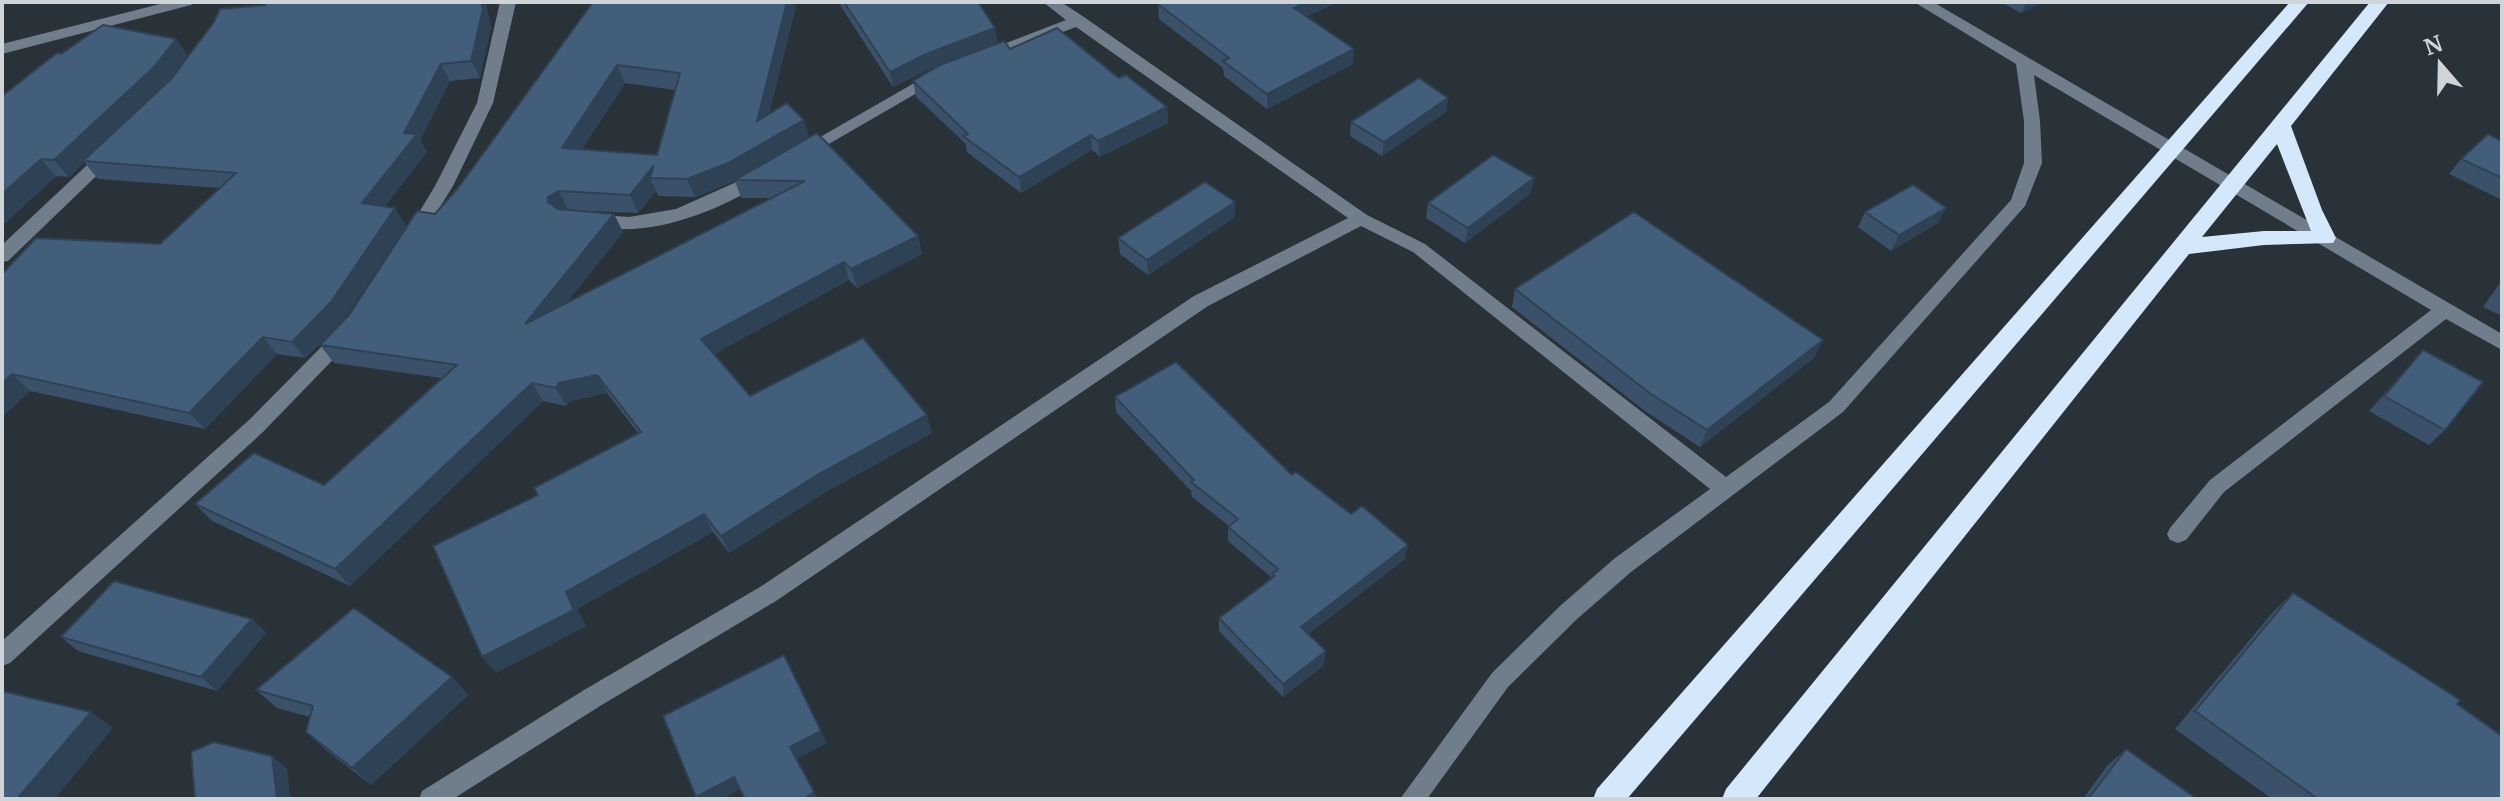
<svg xmlns="http://www.w3.org/2000/svg" width="2504" height="801" font-family="Merriweather,serif">
<style>
.lines{fill:none;stroke-linecap:round;stroke-linejoin:round}
.minor{fill:#707d8a;fill-rule:evenodd}
.highway{fill:#d4e7fb;fill-rule:evenodd}
.wall{fill:#3a5169;fill-rule:evenodd}
.shaded-wall{fill:#2f4255}
.building{fill:#435e7a;stroke:#2f4255;stroke-width:2;fill-rule:evenodd}
</style>
<rect width="100%" height="100%" fill="#293139"/>
<g class="lines">
<g class="minor">
<path d="M168 2H194L191 5 2 54V44Z"/>
<path d="M500 2H516L493 103 453 186 419 241H407L404 237 435 186 477 103Z"/>
<path d="M1043 2H1061L1084 17 1367 215 1425 244 1726 477 1829 402 2011 200 2024 163V121L2016 64 1914 2H1933L2502 334V350L2446 319 2224 492 2186 540 2178 543 2170 540 2167 534 2170 528 2210 480 2431 310 2034 75 2040 121 2042 163 2025 206 1843 412 1631 572 1576 620 1508 687 1427 799H1400L1492 673 1560 606 1615 558 1710 489 1413 252 1361 226 1208 306 776 601 600 706 453 799H419L422 791 584 690 760 587 1194 296 1348 218 1076 27 992 59H980V53L1066 20Z"/>
<path d="M937 70 943 72V78L808 156 802 158 794 152Z"/>
<path d="M109 148 118 154 115 158 8 261 2 262V245L103 150Z"/>
<path d="M761 171 767 173 770 177 767 181C718 210 661 235 603 228 594 226 587 227 581 220L590 214 629 217 676 209Z"/>
<path d="M345 328 355 335 352 340 263 432 10 663 2 666V641L249 420 338 330Z"/>
</g>
<g class="highway">
<path d="M2290 2H2309L1627 799H1593L1597 789Z"/>
<path d="M2370 2H2389L2291 126 2322 210 2336 238 2333 243 2264 245 2189 254 1756 799H1722L1726 789ZM2277 144 2311 231H2264L2202 237Z"/>
</g>
</g>
<g class="wall">
<path d="M593 2H797L769 113 804 120 809 138 918 236 922 254 857 288 849 280 714 354 750 396 932 433 824 493 729 553 713 532 577 609 586 626 496 673 538 495 638 433 607 393 570 401 566 406 543 401 350 586 212 521 195 504 324 485 441 378 334 363 320 345 349 315 458 188ZM625 83 675 90 657 155 582 149ZM735 181 741 198H771L567 302 623 232 567 210 638 213 656 191 658 196 695 197Z"/>
<path d="M838 2H978L998 43 929 69 893 87Z"/>
<path d="M2001 2H2043L2021 13Z"/>
<path d="M1158 4 1307 17 1353 64 1267 109 1224 76 1223 68 1159 19Z"/>
<path d="M491 26 480 78 450 81 420 140 427 152 384 207 406 226 344 319 305 358 277 354 205 429 30 391 2 417V274L160 244 220 188 98 179 84 162 69 177 56 176 2 226V96L188 56Z"/>
<path d="M1010 49 1119 78 1167 107 1168 123 1100 157 1092 150 1021 193 967 152 965 143 916 97 913 81Z"/>
<path d="M1446 112 1382 156 1350 136 1351 122Z"/>
<path d="M2502 141V200L2449 174 2461 159Z"/>
<path d="M1534 178 1530 194 1465 243 1426 218 1428 203Z"/>
<path d="M1865 212 1938 223 1891 251 1858 227Z"/>
<path d="M1235 217 1148 275 1120 254 1118 238Z"/>
<path d="M2502 280V316L2483 307Z"/>
<path d="M1515 289 1814 358 1700 447 1645 411 1512 307Z"/>
<path d="M2423 350 2445 430 2429 445 2369 411Z"/>
<path d="M1115 397 1292 475 1405 559 1308 634 1324 665 1283 697 1219 631V618L1272 578 1228 541V527L1229 526 1192 497 1191 491 1116 412Z"/>
<path d="M2293 593 2457 704 2502 799H2272L2175 729 2273 612Z"/>
<path d="M252 619 266 633 217 691 78 651 61 637Z"/>
<path d="M452 677 468 695 371 785 326 750 306 732 310 717 277 708 256 690Z"/>
<path d="M2126 749 2197 799H2083L2107 766Z"/>
</g>
<g class="shaded-wall">
<path d="M481 2H486L491 26 480 78 471 61Z"/>
<path d="M787 2H797L763 139 757 121Z"/>
<path d="M1307 2H1338L1294 23V8Z"/>
<path d="M2027 2H2043L2021 13Z"/>
<path d="M995 28 998 43 929 69 893 87 890 72 926 54Z"/>
<path d="M176 39 188 56 167 84 69 177 54 160Z"/>
<path d="M1354 49 1353 64 1267 109V94Z"/>
<path d="M441 64 450 81 420 140 427 152 373 220 362 203 404 133Z"/>
<path d="M617 65 625 83 571 166 562 148Z"/>
<path d="M1448 98 1446 112 1382 156 1384 142Z"/>
<path d="M1167 107 1168 123 1100 157 1098 141Z"/>
<path d="M804 120 809 138 735 180V181L695 197 687 179Z"/>
<path d="M1091 135 1092 150 1021 193 1019 177Z"/>
<path d="M41 159 56 176 2 226V194Z"/>
<path d="M654 165 650 178 656 191 638 213 630 195Z"/>
<path d="M1534 178 1530 194 1465 243 1468 228Z"/>
<path d="M559 191 568 209 557 216 548 202V197Z"/>
<path d="M1235 202V217L1148 275 1147 260Z"/>
<path d="M395 208 406 226 344 319 305 358 292 342Z"/>
<path d="M1946 208 1938 223 1891 251 1899 235Z"/>
<path d="M614 214 623 232 535 342 525 324Z"/>
<path d="M918 236 922 254 857 288 851 269Z"/>
<path d="M844 262 849 280 709 357 701 339Z"/>
<path d="M263 337 277 354 205 429 189 413Z"/>
<path d="M1823 340 1814 358 1700 447 1707 430Z"/>
<path d="M12 374 30 391 2 417V384Z"/>
<path d="M597 375 607 393 570 401 566 406 556 388 559 383Z"/>
<path d="M532 383 543 401 350 586 335 569Z"/>
<path d="M927 415 932 433 824 493 729 553 721 536 817 475Z"/>
<path d="M704 514 713 532 577 609 586 626 496 673 482 657 566 592Z"/>
<path d="M1408 545 1405 559 1300 641 1301 627Z"/>
<path d="M252 619 266 633 217 691 201 677Z"/>
<path d="M1326 651 1324 665 1283 697V684Z"/>
<path d="M784 655 827 743 797 759 818 799H803L790 747Z"/>
<path d="M452 677 468 695 371 785 352 768Z"/>
<path d="M91 712 113 728 55 799H17Z"/>
<path d="M272 756 287 768 291 799H277Z"/>
<path d="M734 777 742 788 722 799H698L696 797Z"/>
</g>
<g class="building">
<path d="M265 2H481L483 9 471 61 441 64 404 133 417 134 362 203 395 208 331 302 292 342 263 337 189 413 12 374 2 384V274L36 238 160 244 236 173 83 161 171 79 214 22 220 9 265 5Z"/>
<path d="M593 2H787L757 121 787 103 804 120 728 163 687 179 650 178 654 165 630 195 559 191 548 197V202L558 209 614 214 525 324 805 181 735 180 817 133 918 236 851 269 844 262 701 339 750 396 863 338 927 415 817 475 721 536 704 514 566 592 574 610 482 657 433 546 538 495 534 488 641 432 597 375 559 383 556 388 532 383 335 569 195 504 254 453 324 485 457 365 320 345 349 315 417 211 435 214 458 188ZM617 65 680 73 657 155 562 148Z"/>
<path d="M844 2H978L995 28 926 54 890 72Z"/>
<path d="M1163 2H1307L1294 8 1354 49 1267 94 1223 61 1229 58 1158 4Z"/>
<path d="M103 25 176 39 154 67 54 160 41 159 2 194V96L57 53 61 54Z"/>
<path d="M1057 28 1119 78 1126 75 1167 107 1098 141 1091 135 1019 177 963 136 968 134 913 81 940 65 1004 41 1010 49Z"/>
<path d="M1419 78 1448 98 1384 142 1351 122Z"/>
<path d="M2488 134 2502 141V178L2461 159Z"/>
<path d="M1493 155 1534 178 1468 228 1428 203Z"/>
<path d="M1205 182 1235 202 1147 260 1118 238Z"/>
<path d="M1913 185 1946 208 1899 235 1865 212Z"/>
<path d="M1634 212 1823 340 1707 430 1651 394 1515 289Z"/>
<path d="M2423 350 2483 382 2445 430 2384 396Z"/>
<path d="M1176 362 1292 475 1296 472 1351 514 1362 506 1408 545 1301 627 1326 651 1283 684 1219 618 1275 576 1272 574 1278 569 1228 527 1238 519 1191 482 1194 480 1115 397Z"/>
<path d="M114 581 252 619 201 677 61 637Z"/>
<path d="M2293 593 2460 700 2457 704 2502 736V799H2318L2195 711Z"/>
<path d="M354 608 452 677 352 768 306 732 313 706 256 690Z"/>
<path d="M784 655 821 731 790 747 814 792 804 799H745L734 777 696 797 663 716Z"/>
<path d="M2 691 91 712 17 799H2Z"/>
<path d="M214 742 272 756 277 799H195L191 752Z"/>
<path d="M2126 749 2197 799H2088Z"/>
</g>
<rect width="2504" height="801" fill="none" stroke="#cfd4d9" stroke-width="8"/>
<g transform="translate(2440 64) rotate(340)" stroke="#293139" stroke-width="6" paint-order="stroke">
<path d="M0-6L14 30L0 20L-14 30Z" fill="#cfd4d9"/>
<text y="-12" font-size="22" font-weight="bold" text-anchor="middle" fill="#cfd4d9">N</text>
</g>
</svg>
